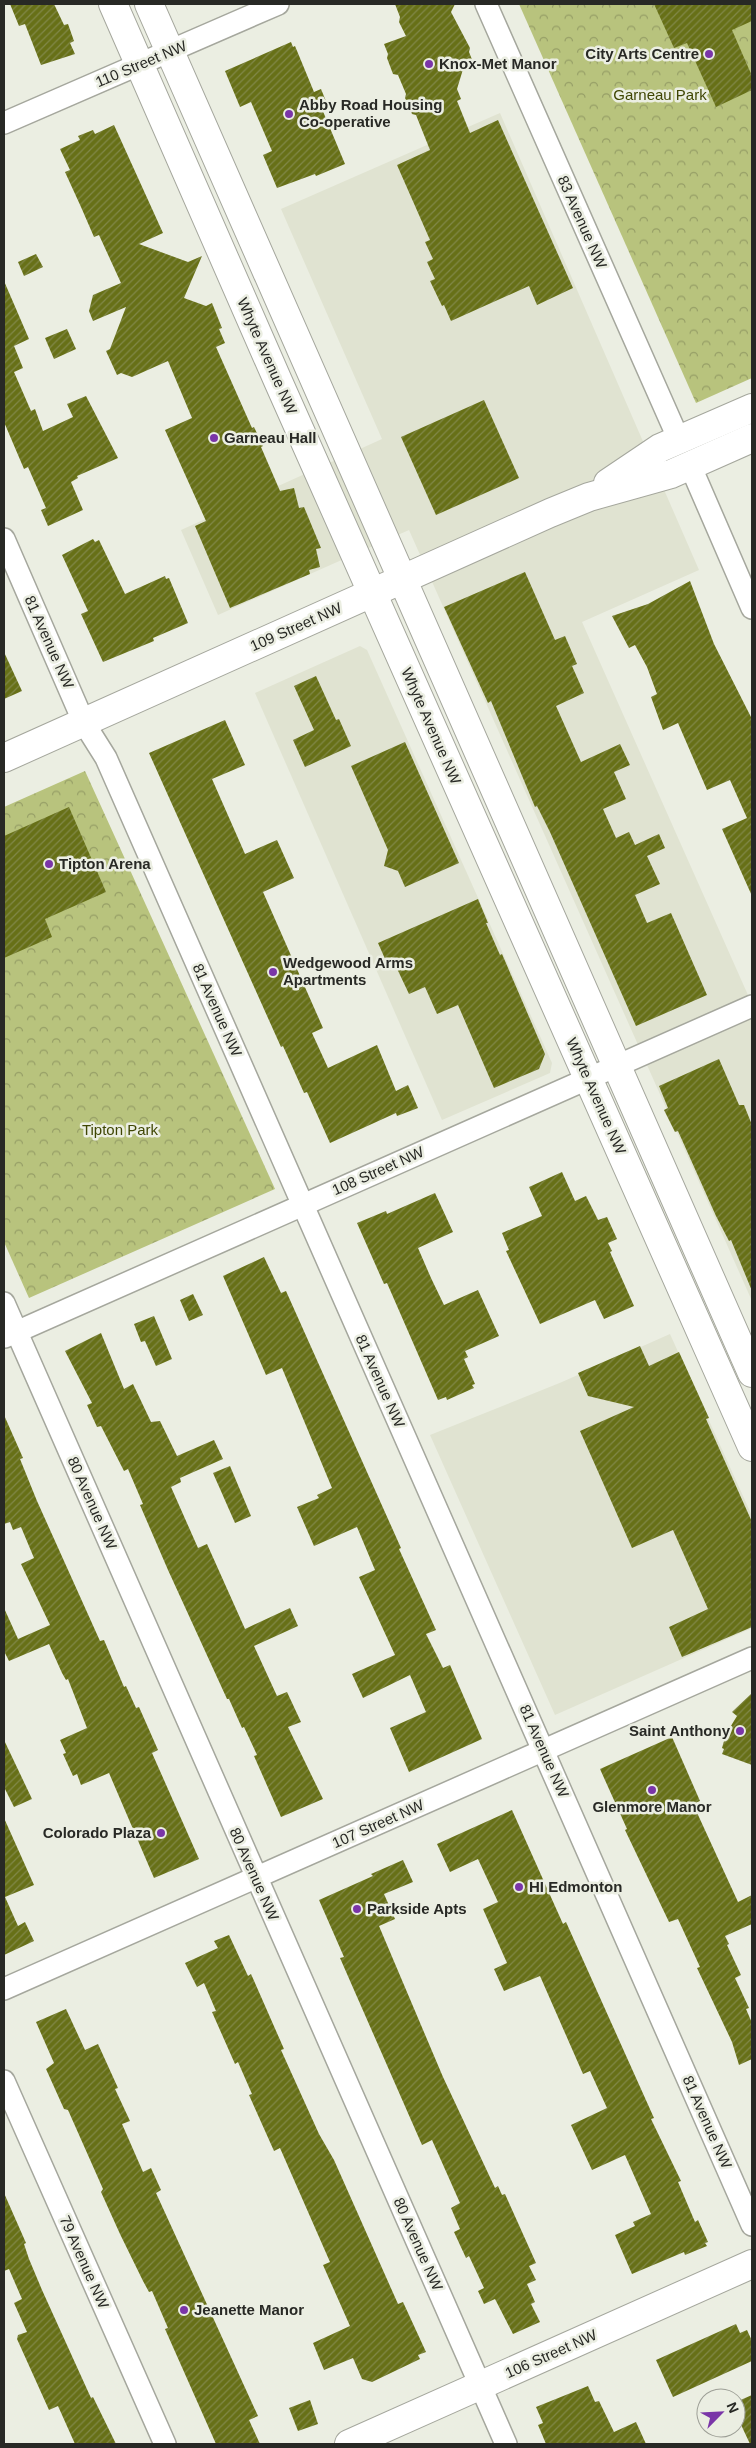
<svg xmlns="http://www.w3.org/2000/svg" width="756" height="2448" font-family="Arial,sans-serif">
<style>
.built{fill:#e0e3d1}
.park{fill:url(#park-crowns)}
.building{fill:url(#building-hatch)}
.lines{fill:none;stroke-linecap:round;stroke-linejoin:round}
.street-casing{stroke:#a5a79d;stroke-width:24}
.secondary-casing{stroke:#a5a79d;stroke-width:30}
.street{stroke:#fff;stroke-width:21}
.secondary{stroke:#fff;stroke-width:28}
.poi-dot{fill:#7a35a8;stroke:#ebeee2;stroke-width:2}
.labels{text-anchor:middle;stroke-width:5;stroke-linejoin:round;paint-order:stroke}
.poi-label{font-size:15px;font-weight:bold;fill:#282925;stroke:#ebeee2;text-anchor:start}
.street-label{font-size:15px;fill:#282925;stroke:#ebeee2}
.park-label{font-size:15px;fill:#3f4603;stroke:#ebeee2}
</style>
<defs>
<pattern id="park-crowns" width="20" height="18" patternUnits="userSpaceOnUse" patternTransform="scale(1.25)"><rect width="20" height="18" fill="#b8c37d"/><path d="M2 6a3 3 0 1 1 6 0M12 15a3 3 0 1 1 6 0" fill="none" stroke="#969e66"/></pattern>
<pattern id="building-hatch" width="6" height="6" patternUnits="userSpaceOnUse" patternTransform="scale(1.25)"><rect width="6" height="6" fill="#677017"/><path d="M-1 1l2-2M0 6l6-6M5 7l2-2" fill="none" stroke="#818849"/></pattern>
</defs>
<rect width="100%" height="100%" fill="#ebeee2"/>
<g class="built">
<path d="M500 113 699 570 582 622 752 1004V1301L409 530 218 615 181 530 382 439 281 209Z"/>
<path d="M360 646 367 650 552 1063 550 1073 442 1120 255 693Z"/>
<path d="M670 1334 752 1516V1628L555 1715 430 1435 562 1382Z"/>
</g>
<g class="park">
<path d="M519 4H752V378L696 403Z"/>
<path d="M85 771 275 1189 29 1298 4 1242V807Z"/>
</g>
<g class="building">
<path d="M10 4H54L64 25 68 24 74 41 70 43 75 54 41 65 25 24 19 26Z"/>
<path d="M395 4H455L451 12 470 48 469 52 473 62 464 66 457 89 461 99 457 101 470 133 498 120 573 288 537 305 529 286 451 321 444 305 442 306 430 281 435 279 427 262 433 259 425 242 430 240 397 165 430 150 416 115 412 114 405 98 406 94 398 75 393 74 387 58 388 54 384 44 406 36 399 22 400 17Z"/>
<path d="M654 4H752V21L732 30 752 76V90L716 107 687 43 674 48Z"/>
<path d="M291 42 293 47 295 46 314 92 321 89 328 106 322 109 345 164 316 176 315 174 277 188 263 155 272 151 251 102 240 107 225 71Z"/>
<path d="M114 125 163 233 139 244 188 262 202 256 184 298 206 306 212 303 222 328 219 329 225 343 216 347 252 428 254 427 263 446 261 447 280 491 294 488 299 508 304 507 321 548 316 549 320 567 309 570 310 574 230 608 195 526 206 521 165 430 192 418 168 361 132 377 121 373 117 375 106 351 110 349 126 307 93 321 89 311 93 295 121 283 99 235 94 237 81 207 65 172 70 170 60 149 80 140 78 136 93 130 95 134Z"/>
<path d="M36 254 43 267 24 276 18 262Z"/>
<path d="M4 281 29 339 14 346 23 368 14 372 31 411 35 409 43 431 73 417 67 404 86 396 118 458 77 476 78 478 71 482 83 510 48 526 41 510 46 508 28 467 24 469 4 422Z"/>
<path d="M67 329 76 349 54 359 45 338Z"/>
<path d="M484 400 519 478 436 515 401 437Z"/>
<path d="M93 539 95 542 99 540 125 594 165 576 166 579 169 578 188 623 153 638 154 641 103 662 81 614 88 611 62 555Z"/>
<path d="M525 572 555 640 565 636 577 664 572 666 584 693 556 706 581 762 620 744 630 765 614 772 626 799 603 809 616 838 629 832 635 845 659 834 665 848 647 856 660 884 635 895 647 923 671 913 707 995 636 1026 550 832 537 806 535 807 491 701 488 703 444 607Z"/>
<path d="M690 581 714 644 752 719V896L722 829 747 818 730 780 707 790 678 723 663 730 651 697 657 694 647 667 635 645 629 648 612 616 648 604Z"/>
<path d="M4 652 22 691 4 699Z"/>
<path d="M316 676 336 720 339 719 351 746 305 767 293 740 314 730 294 686Z"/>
<path d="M225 720 245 765 212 779 245 854 277 840 294 878 263 892 323 1028 312 1033 328 1068 377 1045 396 1091 408 1085 418 1108 397 1116 396 1113 330 1143 307 1092 304 1093 283 1046 281 1047 149 753Z"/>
<path d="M405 742 459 863 405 887 398 871 384 866 388 850 351 766Z"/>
<path d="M69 807 106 892 45 919 52 937 4 958V836Z"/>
<path d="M478 899 488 923H486L500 955 502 954 545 1054 539 1069 494 1088 458 1005 437 1014 425 987 409 994 392 958 386 961 378 943Z"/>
<path d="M719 1059 739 1105H744L752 1125V1291L731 1240 729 1241 716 1216 678 1131 675 1132 664 1110 668 1108 659 1086Z"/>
<path d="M562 1172 575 1201 586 1196 598 1220 607 1217 617 1239 608 1243 612 1251 610 1252 634 1306 604 1319 595 1300 540 1324 506 1251 509 1250 502 1233 542 1216 529 1187Z"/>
<path d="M435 1193 453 1232 418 1248 431 1278 444 1305 478 1290 499 1336 465 1351 468 1357 464 1359 475 1384 472 1385 474 1388 447 1400 446 1397 438 1400 387 1283 384 1284 357 1223 386 1211 387 1214Z"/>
<path d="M264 1257 281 1293 286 1291 401 1548 399 1549 436 1630 426 1634 443 1668 450 1665 482 1739 409 1772 390 1728 426 1712 410 1675 363 1698 352 1674 395 1655 359 1577 375 1570 357 1527 314 1546 297 1507 319 1498 317 1495 332 1488 282 1368 266 1375 223 1276Z"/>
<path d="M193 1294 203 1315 189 1321 180 1300Z"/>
<path d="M154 1316 172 1359 156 1366 145 1341 141 1342 134 1324Z"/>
<path d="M101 1333 124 1389 133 1384 151 1422 160 1421 177 1456 214 1440 223 1459 180 1478 181 1482 171 1487 198 1548 207 1544 245 1629 290 1608 298 1626 254 1646 277 1696 287 1692 301 1722 288 1727 323 1799 281 1817 254 1756 257 1755 244 1727 242 1728 229 1699H227L168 1570 146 1519 140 1505 143 1504 128 1469 124 1471 101 1426 97 1427 87 1405 92 1403 65 1351Z"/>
<path d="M640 1346 649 1366 679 1352 709 1418 706 1419 752 1522V1627L682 1657 669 1627 708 1609 673 1530 632 1548 580 1431 634 1407 588 1396 578 1373Z"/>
<path d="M4 1415 23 1458 20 1459 37 1501 100 1641 104 1640 124 1687 126 1686 136 1708 139 1707 158 1750 152 1753 199 1859 154 1878 109 1773 81 1785 77 1774 73 1776 63 1754 66 1753 60 1740 87 1728 68 1679 66 1680 62 1673 49 1644 9 1661 4 1651V1608L18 1639 50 1625 21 1564 34 1558 21 1527 13 1530 10 1522 4 1524Z"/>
<path d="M230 1466 251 1516 235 1523 213 1473Z"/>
<path d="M752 1693V1765L722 1754 724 1749 722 1748 726 1734 737 1716 732 1712Z"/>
<path d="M672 1737 700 1801 693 1804 738 1902 752 1895V1924L725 1936 729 1944 727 1945 741 1975 735 1978 749 2008 746 2009 752 2023V2059L739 2065 732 2042 697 1968 700 1967 678 1919 669 1922 625 1830 627 1829 600 1769Z"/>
<path d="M4 1740 32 1799 14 1807 4 1787Z"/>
<path d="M512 1810 563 1924 566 1922 654 2118 651 2119 681 2181 678 2182 695 2222 698 2220 708 2242 705 2243 707 2246 685 2255 684 2252 632 2274 615 2235 635 2226 633 2222 651 2214 625 2155 592 2170 571 2125 607 2108 590 2071 583 2074 540 1976 504 1991 494 1969 507 1963 483 1909 498 1902 478 1859 450 1872 437 1844Z"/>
<path d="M4 1818 34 1885 5 1897 18 1926 25 1922 34 1941 4 1955Z"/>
<path d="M403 1860 413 1882 384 1894 395 1919 379 1926 443 2077 495 2188 498 2186 502 2195 505 2194 536 2263 529 2266 536 2280 527 2284 535 2302 531 2304 540 2322 513 2334 495 2299 484 2304 478 2291 484 2288 469 2256 466 2258 454 2232 460 2229 451 2208 460 2203 432 2140 422 2145 340 1958 344 1957 319 1900 373 1876 371 1874Z"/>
<path d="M229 1935 248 1976 251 1974 284 2049 281 2050 319 2134 334 2160 398 2304 403 2302 426 2352 418 2355 420 2359 372 2382 362 2379 353 2358 324 2370 313 2343 350 2326 323 2265 330 2262 280 2148 274 2151 249 2095 252 2094 238 2062 235 2064 212 2012 216 2011 204 1983 197 1987 185 1963 218 1948 214 1941Z"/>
<path d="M66 2009 85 2050 98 2044 118 2088 115 2089 130 2121 122 2124 143 2172 151 2168 161 2190 156 2193 258 2416 249 2420 260 2444H216L165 2329 168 2328 152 2291 149 2292 143 2281 120 2234 101 2192 103 2189 68 2110 64 2109 46 2069 54 2063 36 2022Z"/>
<path d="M4 2193 26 2243 24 2244 29 2259 42 2290 91 2398 93 2397 116 2444H75L58 2406 49 2410 17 2339 18 2335 27 2332 14 2303 22 2299 9 2269 4 2271Z"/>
<path d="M736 2324 740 2333 747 2330 752 2341V2361L673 2397 656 2360Z"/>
<path d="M588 2386 595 2402 599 2401 614 2432 636 2422 646 2444H546L538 2425 543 2423 536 2407Z"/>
<path d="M752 2395V2444H750L736 2414V2402Z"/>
<path d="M310 2400 318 2424 298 2431 289 2408Z"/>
</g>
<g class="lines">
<defs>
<g id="street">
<path d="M486 4 679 440"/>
<path d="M4 123 278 4"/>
<path d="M690 465 752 608"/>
<path d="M4 539 84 723 106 758 752 2225"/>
<path d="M4 1303 506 2444"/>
<path d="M5 1337 752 1006"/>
<path d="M4 1989 752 1658"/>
<path d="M4 2081 165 2444"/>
</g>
<g id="secondary">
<path d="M113 4 278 381 752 1447"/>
<path d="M149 4 752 1373"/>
<path d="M608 483 660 448 752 408"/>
<path d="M4 758 550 513 589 497 671 474 752 438"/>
<path d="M349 2444 752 2264"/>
</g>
</defs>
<use href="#street" class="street-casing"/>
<use href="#secondary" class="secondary-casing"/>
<use href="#street" class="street"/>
<use href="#secondary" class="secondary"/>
</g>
<g class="poi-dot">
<circle cx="709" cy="54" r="5"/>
<circle cx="429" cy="64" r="5"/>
<circle cx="289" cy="114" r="5"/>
<circle cx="214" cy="438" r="5"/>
<circle cx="49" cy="864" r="5"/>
<circle cx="273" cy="972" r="5"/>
<circle cx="740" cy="1731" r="5"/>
<circle cx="652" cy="1790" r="5"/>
<circle cx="161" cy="1833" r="5"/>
<circle cx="519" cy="1887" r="5"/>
<circle cx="357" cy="1909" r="5"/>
<circle cx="184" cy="2310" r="5"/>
</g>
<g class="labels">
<g class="poi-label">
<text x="699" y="59" text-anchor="end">City Arts Centre</text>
<text x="439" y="69">Knox-Met Manor</text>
<text x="299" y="110">Abby Road Housing<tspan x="299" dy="17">Co-operative</tspan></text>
<text x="224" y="443">Garneau Hall</text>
<text x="59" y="869">Tipton Arena</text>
<text x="283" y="968">Wedgewood Arms<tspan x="283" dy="17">Apartments</tspan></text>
<text x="730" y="1736" text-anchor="end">Saint Anthony</text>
<text x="652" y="1812" text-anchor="middle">Glenmore Manor</text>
<text x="151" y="1838" text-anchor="end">Colorado Plaza</text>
<text x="529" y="1892">HI Edmonton</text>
<text x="367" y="1914">Parkside Apts</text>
<text x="194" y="2315">Jeanette Manor</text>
</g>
<g class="street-label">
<text transform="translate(141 64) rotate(-23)" y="5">110 Street NW</text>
<text transform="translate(582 222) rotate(66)" y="5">83 Avenue NW</text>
<text transform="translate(267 356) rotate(66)" y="5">Whyte Avenue NW</text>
<text transform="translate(296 627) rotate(-24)" y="5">109 Street NW</text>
<text transform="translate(49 642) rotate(66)" y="5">81 Avenue NW</text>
<text transform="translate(431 726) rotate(66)" y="5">Whyte Avenue NW</text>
<text transform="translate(217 1010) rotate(66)" y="5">81 Avenue NW</text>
<text transform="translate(596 1096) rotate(66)" y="5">Whyte Avenue NW</text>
<text transform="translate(378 1171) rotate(-24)" y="5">108 Street NW</text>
<text transform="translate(380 1381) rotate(66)" y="5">81 Avenue NW</text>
<text transform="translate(92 1503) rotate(66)" y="5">80 Avenue NW</text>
<text transform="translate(544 1751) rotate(66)" y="5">81 Avenue NW</text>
<text transform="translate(378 1824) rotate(-24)" y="5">107 Street NW</text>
<text transform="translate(254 1874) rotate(66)" y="5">80 Avenue NW</text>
<text transform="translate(707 2122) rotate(66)" y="5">81 Avenue NW</text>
<text transform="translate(418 2244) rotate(66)" y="5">80 Avenue NW</text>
<text transform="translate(84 2262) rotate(66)" y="5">79 Avenue NW</text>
<text transform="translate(551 2354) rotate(-24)" y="5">106 Street NW</text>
</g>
<g class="park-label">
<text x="660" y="100">Garneau Park</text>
<text x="120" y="1135">Tipton Park</text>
</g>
</g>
<rect width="756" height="2448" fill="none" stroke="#282925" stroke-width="10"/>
<g transform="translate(721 2413) rotate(66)"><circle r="24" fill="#ebeee2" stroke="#9d9f96"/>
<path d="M0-4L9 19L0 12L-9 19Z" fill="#7a35a8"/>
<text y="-8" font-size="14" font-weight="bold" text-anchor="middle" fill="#282925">N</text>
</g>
</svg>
